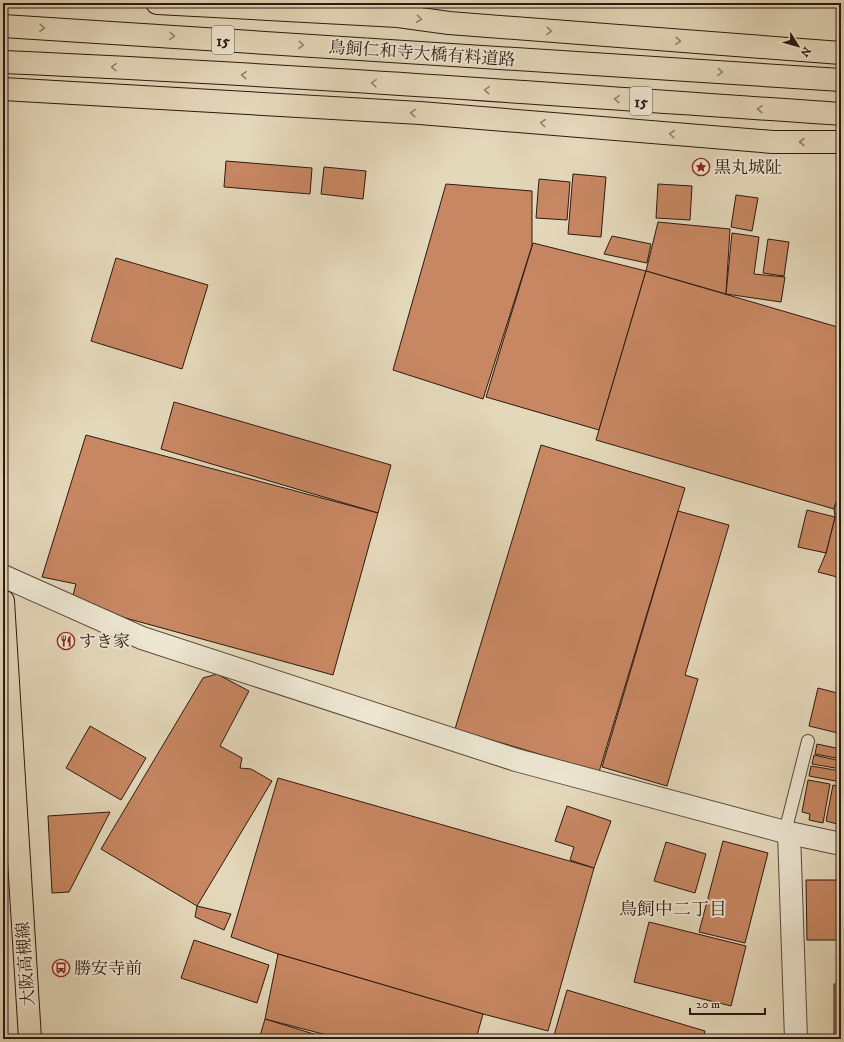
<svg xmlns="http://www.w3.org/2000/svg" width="844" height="1042" font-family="'IM FELL DW Pica','Noto Serif JP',serif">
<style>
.building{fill:#c78762;stroke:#2d1810}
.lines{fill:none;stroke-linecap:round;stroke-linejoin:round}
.lane-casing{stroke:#5b483a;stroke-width:14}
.street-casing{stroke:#5b483a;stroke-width:24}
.primary-casing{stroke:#2d1810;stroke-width:24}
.lane{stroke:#ede6d2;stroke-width:12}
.street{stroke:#ede6d2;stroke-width:22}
.primary{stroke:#e4d8ba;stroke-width:22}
.oneway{stroke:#92826e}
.labels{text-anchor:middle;stroke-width:4;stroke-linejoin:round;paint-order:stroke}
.shield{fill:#ede6d2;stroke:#67564a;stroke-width:1}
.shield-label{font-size:16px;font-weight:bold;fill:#2d1810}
.street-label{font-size:17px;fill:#2d1810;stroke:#ede6d2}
.poi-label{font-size:17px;fill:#2d1810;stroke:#ede6d2;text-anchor:start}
.neighbourhood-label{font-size:18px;fill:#2d1810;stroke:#ede6d2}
</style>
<rect width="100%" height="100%" fill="#e4d8ba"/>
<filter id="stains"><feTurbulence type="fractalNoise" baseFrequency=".005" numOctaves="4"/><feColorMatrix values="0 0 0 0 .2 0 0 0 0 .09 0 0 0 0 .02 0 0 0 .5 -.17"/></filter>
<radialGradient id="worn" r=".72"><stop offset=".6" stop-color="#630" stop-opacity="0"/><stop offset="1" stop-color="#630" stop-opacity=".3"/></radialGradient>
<g class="building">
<path d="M226 161 312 168 310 194 224 187Z"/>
<path d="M324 167 366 171 363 199 321 194Z"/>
<path d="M573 174 606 177 601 237 568 234Z"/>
<path d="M539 179 570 182 567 220 536 218Z"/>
<path d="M446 184 532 191V246L483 399 393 370Z"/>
<path d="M658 184 692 186 690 220 656 218Z"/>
<path d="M736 195 758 198 752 231 731 227Z"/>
<path d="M658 222 730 229 726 294 646 271Z"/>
<path d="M732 233 759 237 754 274 785 277 781 302 726 294Z"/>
<path d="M612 236 651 244 647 263 604 254Z"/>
<path d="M768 239 789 242 784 276 763 273Z"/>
<path d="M533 243 646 271 599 430 486 397Z"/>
<path d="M116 258 208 285 182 369 91 341Z"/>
<path d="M646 271 841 328V485L834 509 596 440Z"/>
<path d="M174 402 391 465 378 513 161 449Z"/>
<path d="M86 435 378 513 333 675 71 603 76 584 42 577Z"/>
<path d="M541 445 685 488 599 772 455 729Z"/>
<path d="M841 486V578L818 572 826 553 835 517 834 509Z"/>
<path d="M807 510 835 517 826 553 798 547Z"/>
<path d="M678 511 729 525 685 675 698 679 667 786 602 767Z"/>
<path d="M217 674 249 691 220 746 242 758 240 768 251 769 272 781 197 906 101 849 203 678Z"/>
<path d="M818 688 841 694V721L838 733 809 726Z"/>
<path d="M90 726 146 758 121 800 66 768Z"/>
<path d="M817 744 841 749V759L815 754Z"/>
<path d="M814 755 841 761V769L812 764Z"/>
<path d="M811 766 841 771V782L809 776Z"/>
<path d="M278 778 594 868 548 1031 483 1014 278 954 231 937Z"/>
<path d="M808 780 830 784 823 823 809 820 810 814 802 812Z"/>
<path d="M833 785 841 787V825L826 821Z"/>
<path d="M567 806 611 821 594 868 570 860 574 847 555 841Z"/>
<path d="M110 812 69 892 52 893 48 816Z"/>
<path d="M723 841 768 853 745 943 699 932Z"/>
<path d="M666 842 706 854 695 893 654 881Z"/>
<path d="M806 880H841V940H807Z"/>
<path d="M197 906 231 914 224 930 195 917Z"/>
<path d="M649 922 746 946 731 1006 634 982Z"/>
<path d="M194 940 269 965 257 1003 181 978Z"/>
<path d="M278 954 483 1014 476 1039H342L265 1019Z"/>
<rect x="834" y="984" width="7" height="55"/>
<path d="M567 990 705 1031 703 1039H553Z"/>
<path d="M265 1019 330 1039H259Z"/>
</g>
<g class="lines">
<defs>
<path id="lane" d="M785 832 808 741"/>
<g id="street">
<path d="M3 576 142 638 516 760 785 832 841 844"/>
<path d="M789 833 796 1039"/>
</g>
<g id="primary">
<path d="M157 3 398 16 449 23 841 53"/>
<path d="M3 26 841 80"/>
<path d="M3 62C283 74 562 95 841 114"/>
<path d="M3 89 420 113 773 142H841"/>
<path d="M3 601 30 1039"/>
</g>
</defs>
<use href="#lane" class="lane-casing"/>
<use href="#street" class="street-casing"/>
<use href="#primary" class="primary-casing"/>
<use href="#lane" class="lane"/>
<use href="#street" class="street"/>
<use href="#primary" class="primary"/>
</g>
<defs><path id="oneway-chevron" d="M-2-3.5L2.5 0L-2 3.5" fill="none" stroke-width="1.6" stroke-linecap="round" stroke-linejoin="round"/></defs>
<g class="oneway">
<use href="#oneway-chevron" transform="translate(419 19) rotate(7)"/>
<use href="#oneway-chevron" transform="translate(42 28) rotate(4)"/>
<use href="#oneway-chevron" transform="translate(549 31) rotate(4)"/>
<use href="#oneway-chevron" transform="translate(172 36) rotate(4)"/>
<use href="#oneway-chevron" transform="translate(678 41) rotate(4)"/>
<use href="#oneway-chevron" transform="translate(301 45) rotate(4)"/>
<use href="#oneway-chevron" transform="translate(114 67) rotate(-177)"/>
<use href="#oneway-chevron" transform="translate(720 72) rotate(4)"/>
<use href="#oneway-chevron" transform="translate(244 75) rotate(-176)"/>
<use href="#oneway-chevron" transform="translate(374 83) rotate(-176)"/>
<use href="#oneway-chevron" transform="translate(487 90) rotate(-176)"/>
<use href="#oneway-chevron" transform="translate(617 99) rotate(-176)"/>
<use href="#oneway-chevron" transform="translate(760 109) rotate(-176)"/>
<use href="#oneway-chevron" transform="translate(413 113) rotate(-177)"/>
<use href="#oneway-chevron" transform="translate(543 123) rotate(-175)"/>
<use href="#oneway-chevron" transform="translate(672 134) rotate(-175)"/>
<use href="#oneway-chevron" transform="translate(802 142) rotate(180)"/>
</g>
<defs>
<symbol id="sight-ring" viewBox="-11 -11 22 22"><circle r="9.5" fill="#ede6d2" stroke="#8f2418" stroke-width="1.5"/><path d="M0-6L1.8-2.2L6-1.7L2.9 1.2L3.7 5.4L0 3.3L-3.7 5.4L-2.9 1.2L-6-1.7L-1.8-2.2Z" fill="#8f2418"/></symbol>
<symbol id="restaurant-ring" viewBox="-11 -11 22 22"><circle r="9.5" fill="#ede6d2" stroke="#8f2418" stroke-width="1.5"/><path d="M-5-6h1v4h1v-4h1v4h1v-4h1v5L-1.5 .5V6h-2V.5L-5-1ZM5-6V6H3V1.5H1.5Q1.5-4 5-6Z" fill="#8f2418"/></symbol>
<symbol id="bus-ring" viewBox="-11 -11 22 22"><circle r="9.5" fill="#ede6d2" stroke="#8f2418" stroke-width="1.5"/><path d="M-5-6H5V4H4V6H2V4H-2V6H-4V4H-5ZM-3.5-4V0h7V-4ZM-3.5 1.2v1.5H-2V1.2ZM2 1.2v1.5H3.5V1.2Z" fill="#8f2418"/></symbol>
</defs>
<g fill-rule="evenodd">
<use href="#sight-ring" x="691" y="157" width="20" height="20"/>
<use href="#restaurant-ring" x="56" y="631" width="20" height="20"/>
<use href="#bus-ring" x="51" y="958" width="20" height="20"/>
</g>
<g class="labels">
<g class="shield">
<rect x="212" y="26" width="22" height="28" rx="3"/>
<rect x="630" y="87" width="22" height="28" rx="3"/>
</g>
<g class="shield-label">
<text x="223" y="46">15</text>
<text x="641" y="107">15</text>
</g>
<g class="street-label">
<text transform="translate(422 53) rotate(4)" y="6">鳥飼仁和寺大橋有料道路</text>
<text transform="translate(25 964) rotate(-94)" y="6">大阪高槻線</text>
</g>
<g class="poi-label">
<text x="714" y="173">黒丸城阯</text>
<text x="79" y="647">すき家</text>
<text x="74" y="974">勝安寺前</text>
</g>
<g class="neighbourhood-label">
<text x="673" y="915">鳥飼中二丁目</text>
</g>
</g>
<rect width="844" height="1042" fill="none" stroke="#e4d8ba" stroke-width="16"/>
<rect x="4" y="4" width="836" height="1034" fill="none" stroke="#2d1810" stroke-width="2"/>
<rect x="8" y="8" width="828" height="1026" fill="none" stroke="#2d1810"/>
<g transform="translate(798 46) rotate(127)" stroke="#ede6d2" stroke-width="3" paint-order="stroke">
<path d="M0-3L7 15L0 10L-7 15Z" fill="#2d1810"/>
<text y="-6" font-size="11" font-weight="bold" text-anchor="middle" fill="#2d1810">N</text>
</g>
<path d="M690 1008v6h75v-6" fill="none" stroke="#2d1810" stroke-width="2"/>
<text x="696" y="1008" font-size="12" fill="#2d1810" stroke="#ede6d2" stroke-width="3" paint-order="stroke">20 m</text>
<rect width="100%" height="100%" filter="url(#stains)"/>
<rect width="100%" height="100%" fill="url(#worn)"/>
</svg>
